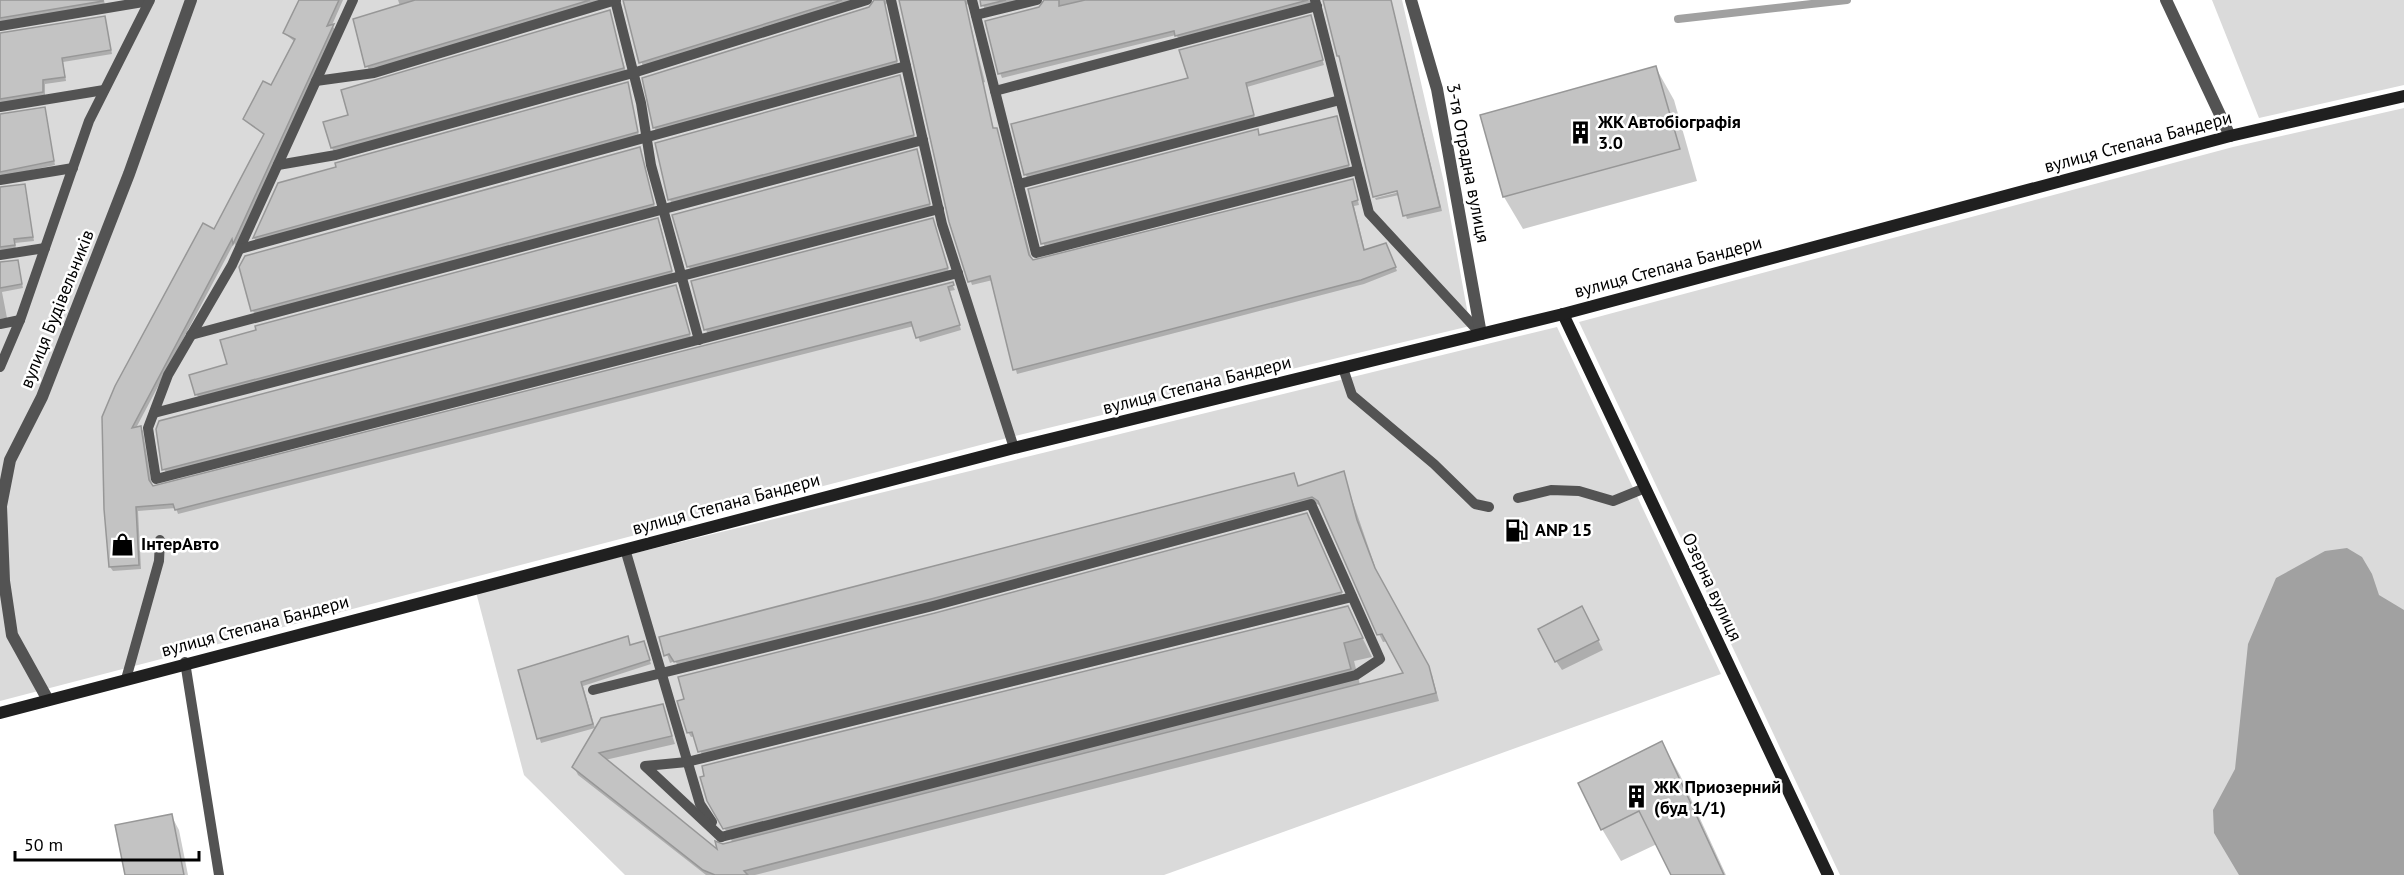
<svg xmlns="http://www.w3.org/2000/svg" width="2404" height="875" font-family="'PT Sans',sans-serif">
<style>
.green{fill:#dadada}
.water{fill:#a1a1a1}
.shadow{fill:#0003}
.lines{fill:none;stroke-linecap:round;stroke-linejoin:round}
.stream{stroke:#a1a1a1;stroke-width:8}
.building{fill:#c3c3c3;stroke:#979797;stroke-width:1.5}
.lane{stroke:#535353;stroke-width:10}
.street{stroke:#535353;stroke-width:12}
.secondary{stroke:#202020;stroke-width:12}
.labels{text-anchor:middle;stroke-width:5;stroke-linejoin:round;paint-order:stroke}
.poi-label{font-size:18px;font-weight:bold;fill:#000;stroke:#fff;text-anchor:start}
.street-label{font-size:18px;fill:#000;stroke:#fff}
</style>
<rect width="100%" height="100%" fill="#fff"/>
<g class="green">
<path d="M0 0H1402L1444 183 1470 326 1011 437 0 701Z"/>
<path d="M2212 0H2404V85L2259 118Z"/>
<path d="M2404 108V875H1840L1579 322 2233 147Z"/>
<path d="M1557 327 1721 674 1164 875H625L524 775 476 592Z"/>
</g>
<path class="water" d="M2347 548 2362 557 2372 574 2379 595 2404 610V875H2239L2214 833 2213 810 2235 769 2248 644 2276 578 2325 551Z"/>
<g class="shadow">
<path d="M0 0H104L105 5 0 24Z"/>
<path d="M301 0H343L332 25 335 30 236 246 234 243 136 428 140 427 143 431 152 486 158 488 952 284 955 290 950 291 961 330 920 342 914 326 178 514 176 508 138 511 141 569 113 571 110 567 104 417 215 231 265 136 245 119 272 88 295 42 284 33Z"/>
<path d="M398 0H605L369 70 367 66 400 6Z"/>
<path d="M624 0H857L643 67Z"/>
<path d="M875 0H889L885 6 898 65 656 131 654 127 870 8Z"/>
<path d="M899 0H970L966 7 985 82 982 83 994 130 998 133 1032 260 1038 262 1354 185 1359 205 1354 206 1365 251 1388 249 1397 271 1364 284 1017 374 993 280 972 285 951 222Z"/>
<path d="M981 0H1024L985 10Z"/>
<path d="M1045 0H1312L1310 5 1179 39 1176 35 1002 78 1000 73Z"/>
<path d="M1324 0H1391L1442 211 1407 219 1399 195 1376 200 1375 198 1404 191 1338 56Z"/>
<path d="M609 12 626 72 334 152 332 148 325 123 350 116Z"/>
<path d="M1310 17 1324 65 1247 87 1255 119 1028 179 1025 174 1190 79Z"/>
<path d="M105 18 112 54 63 62 66 81 45 84V96L0 105V35Z"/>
<path d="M1656 68 1674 100 1697 181 1523 229 1504 197 1482 116Z"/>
<path d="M900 77 915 139 672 204 670 200Z"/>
<path d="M627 84 639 136 256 241 254 238 279 184Z"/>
<path d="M45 109 55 165 0 177V116Z"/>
<path d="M1338 122 1350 169 1045 247 1043 243 1257 131 1260 137Z"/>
<path d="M640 148 655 208 255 315 253 311 241 267Z"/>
<path d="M917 151 931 208 691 270 688 266Z"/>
<path d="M24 185 34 241 15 243 16 249 0 252V188Z"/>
<path d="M660 224 673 275 199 398 196 394Z"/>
<path d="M935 224 949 272 708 334 706 330 693 282Z"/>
<path d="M17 261 23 288 2 292 7 318 0 319V263Z"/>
<path d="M675 287 691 338 166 473 164 469Z"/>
<path d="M1343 473 1379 578 1432 675 1439 701 755 875H706L578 775 574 767 662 706 675 744 605 760 719 853 723 846 733 843 708 800 1347 607 1372 657 1354 661 1360 685 1405 674 1388 641 1383 642 1379 634 1322 507 1317 504 936 606 680 669 675 661 670 663 661 638 1294 475 1299 487Z"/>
<path d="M1308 519 1343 596 702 755 695 736 691 737 688 732Z"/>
<path d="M1587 617 1603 650 1562 670 1556 661Z"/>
<path d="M629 642 630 646 644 643 651 664 583 686 595 728 541 743 519 671Z"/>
<path d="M1662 743 1680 775 1726 875H1672L1657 844 1621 861 1602 829Z"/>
<path d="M171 815 179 830 188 875H126Z"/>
</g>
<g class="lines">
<path class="stream" d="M1678 19 1847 0"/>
</g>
<g class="building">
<path d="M0 0H103V1L0 18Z"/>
<path d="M299 0H339L327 26 334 24 233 244 232 239 132 428 141 426 149 480 153 486 953 282 954 285 948 287 960 325 916 338 911 322 175 510 173 504 136 507 139 565 109 567 104 509 102 417 115 386 203 223 214 229 264 134 243 119 263 81 271 85 295 39 283 33Z"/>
<path d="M415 0H590L365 67 353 19Z"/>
<path d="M623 0H842L639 63Z"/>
<path d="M874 0H884L897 61 653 128 642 78 869 7Z"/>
<path d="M899 0H965L993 128H997L1029 255 1033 260 1353 179 1358 200 1352 202 1364 250 1386 243 1396 267 1361 280 1013 370 990 276 968 282 949 222Z"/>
<path d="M980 0H1006L981 6Z"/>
<path d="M1044 0H1059V6L1085 0H1308L1175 36 1174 31 998 74 985 21 1039 7Z"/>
<path d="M1323 0H1391L1440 207 1403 216 1397 191 1373 197 1339 56H1337Z"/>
<path d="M610 10 624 68 331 148 323 122 348 115 341 90Z"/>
<path d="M1311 15 1323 60 1246 83 1254 115 1024 175 1011 124 1188 78 1179 50Z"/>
<path d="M105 16 111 50 62 58 65 77 43 80V92L0 99V33Z"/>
<path d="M1656 66 1680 149 1503 197 1480 115Z"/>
<path d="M900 75 914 135 668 200 655 143Z"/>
<path d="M628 82 638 132 253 238 278 183 336 167 335 163Z"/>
<path d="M45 107 54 161 0 172V114Z"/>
<path d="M1337 116 1349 165 1041 244 1028 189 1258 129 1259 135Z"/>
<path d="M640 147 654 204 251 311 239 267 245 256Z"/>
<path d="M917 149 930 204 687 267 672 215Z"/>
<path d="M25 184 33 237 14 239 15 245 0 247V187Z"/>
<path d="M658 218 672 271 195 395 189 375 227 364 220 340 256 330 255 326Z"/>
<path d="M933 218 948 268 704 330 691 281Z"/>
<path d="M18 260 22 284 0 288V262Z"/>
<path d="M676 285 690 334 162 470 156 429 159 421Z"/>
<path d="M1344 471 1357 520 1375 568 1429 666 1436 693 744 871 748 875H715L703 870 572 767 601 718 663 704 672 736 599 753 717 849 715 841 723 844 1403 673 1382 634 1377 635 1318 501 1312 497 931 599 674 662 669 654 664 656 659 637 1294 473 1298 486Z"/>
<path d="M1307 513 1342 592 698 752 692 732 687 733 677 701 684 699 678 677 935 613Z"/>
<path d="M1348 606 1363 638 1344 643 1351 669 723 829 707 801 700 777 704 776 702 766Z"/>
<path d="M1582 606 1599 640 1555 662 1538 629Z"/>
<path d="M628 636 630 645 644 641 650 660 581 682 593 724 537 739 518 670Z"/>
<path d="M1662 741 1724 875H1671L1639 811 1601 830 1578 783Z"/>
<path d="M172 814 184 875H125L115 825Z"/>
</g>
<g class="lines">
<g class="lane">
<path d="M353 0 232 265 168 375 148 428 156 479 958 273"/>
<path d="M615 0 641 103 651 165 699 340"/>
<path d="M891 0 942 224 1014 448"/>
<path d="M972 0 1036 253 1358 170"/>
<path d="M1315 0 1369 213 1481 334"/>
<path d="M976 15 1037 0"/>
<path d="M0 26 149 1"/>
<path d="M316 81 374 73 616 0"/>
<path d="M995 91 1317 6"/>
<path d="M0 107 104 90"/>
<path d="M278 165 336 155 633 73 867 0"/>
<path d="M0 180 73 168"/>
<path d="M1019 184 1340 100"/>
<path d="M240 249 906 66"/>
<path d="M0 255 45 248"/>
<path d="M0 324 20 320"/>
<path d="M191 335 923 140"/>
<path d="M0 367 20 320 89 121 150 0"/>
<path d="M1343 368 1352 395 1434 464 1475 504 1489 507"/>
<path d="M154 413 939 209"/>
<path d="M1518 498 1551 490 1579 491 1613 501 1645 488"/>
<path d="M625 549 700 804 712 822"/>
<path d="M185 662 219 875"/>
<path d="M126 679 159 561 160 540"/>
<path d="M593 690 933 606 1311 504 1380 659 1356 675 721 837"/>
<path d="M721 837 645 766 687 762 1352 597"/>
</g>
<g class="street">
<path d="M1411 0 1437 89 1481 334"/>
<path d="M2166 0 2230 136"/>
<path d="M48 700 12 635 4 581 1 506 10 460 42 397 129 174 191 0"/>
</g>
<g class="secondary">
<path d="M1563 314 1828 875"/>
<path d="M0 713 1014 448 1563 314 2230 136 2404 96"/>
</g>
</g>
<defs>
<symbol id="building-bare" viewBox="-9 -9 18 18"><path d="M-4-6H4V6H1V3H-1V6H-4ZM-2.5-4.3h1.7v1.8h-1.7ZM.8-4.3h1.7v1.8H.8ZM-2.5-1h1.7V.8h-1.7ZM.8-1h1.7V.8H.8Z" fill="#000" stroke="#fff" stroke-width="2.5" paint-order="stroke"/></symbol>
<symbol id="fuel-bare" viewBox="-9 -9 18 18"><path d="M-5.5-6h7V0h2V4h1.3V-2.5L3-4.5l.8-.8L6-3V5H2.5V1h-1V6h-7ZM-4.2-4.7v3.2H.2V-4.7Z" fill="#000" stroke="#fff" stroke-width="2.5" paint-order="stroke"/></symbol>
<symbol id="shop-bare" viewBox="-9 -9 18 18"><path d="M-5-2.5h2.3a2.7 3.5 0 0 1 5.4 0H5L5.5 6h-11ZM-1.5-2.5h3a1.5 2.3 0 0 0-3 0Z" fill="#000" stroke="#fff" stroke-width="2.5" paint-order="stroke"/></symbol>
</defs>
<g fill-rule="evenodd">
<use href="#building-bare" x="1564" y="116" width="33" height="33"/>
<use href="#fuel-bare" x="1500" y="514" width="33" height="33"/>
<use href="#shop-bare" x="106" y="528" width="33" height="33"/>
<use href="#building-bare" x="1620" y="780" width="33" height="33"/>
</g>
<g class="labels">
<g class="poi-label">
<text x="1598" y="128">ЖК Автобіографія<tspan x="1598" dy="21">3.0</tspan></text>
<text x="1535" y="536">ANP 15</text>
<text x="141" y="550">ІнтерАвто</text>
<text x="1654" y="793">ЖК Приозерний<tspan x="1654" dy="21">(буд 1/1)</tspan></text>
</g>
<g class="street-label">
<text transform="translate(2138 142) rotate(-15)" y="6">вулиця Степана Бандери</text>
<text transform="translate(1468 163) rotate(79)" y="6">3-тя Отрадна вулиця</text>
<text transform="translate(1668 267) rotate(-15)" y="6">вулиця Степана Бандери</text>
<text transform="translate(57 309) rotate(-68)" y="6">вулиця Будівельників</text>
<text transform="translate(1197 385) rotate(-14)" y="6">вулиця Степана Бандери</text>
<text transform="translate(726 504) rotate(-15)" y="6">вулиця Степана Бандери</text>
<text transform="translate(1712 587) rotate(65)" y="6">Озерна вулиця</text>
<text transform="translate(255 626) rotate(-15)" y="6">вулиця Степана Бандери</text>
</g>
</g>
<path d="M15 851v9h184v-9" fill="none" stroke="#000000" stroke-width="3"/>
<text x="24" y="851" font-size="18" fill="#000000" stroke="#ffffff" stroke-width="4.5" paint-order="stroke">50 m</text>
</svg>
